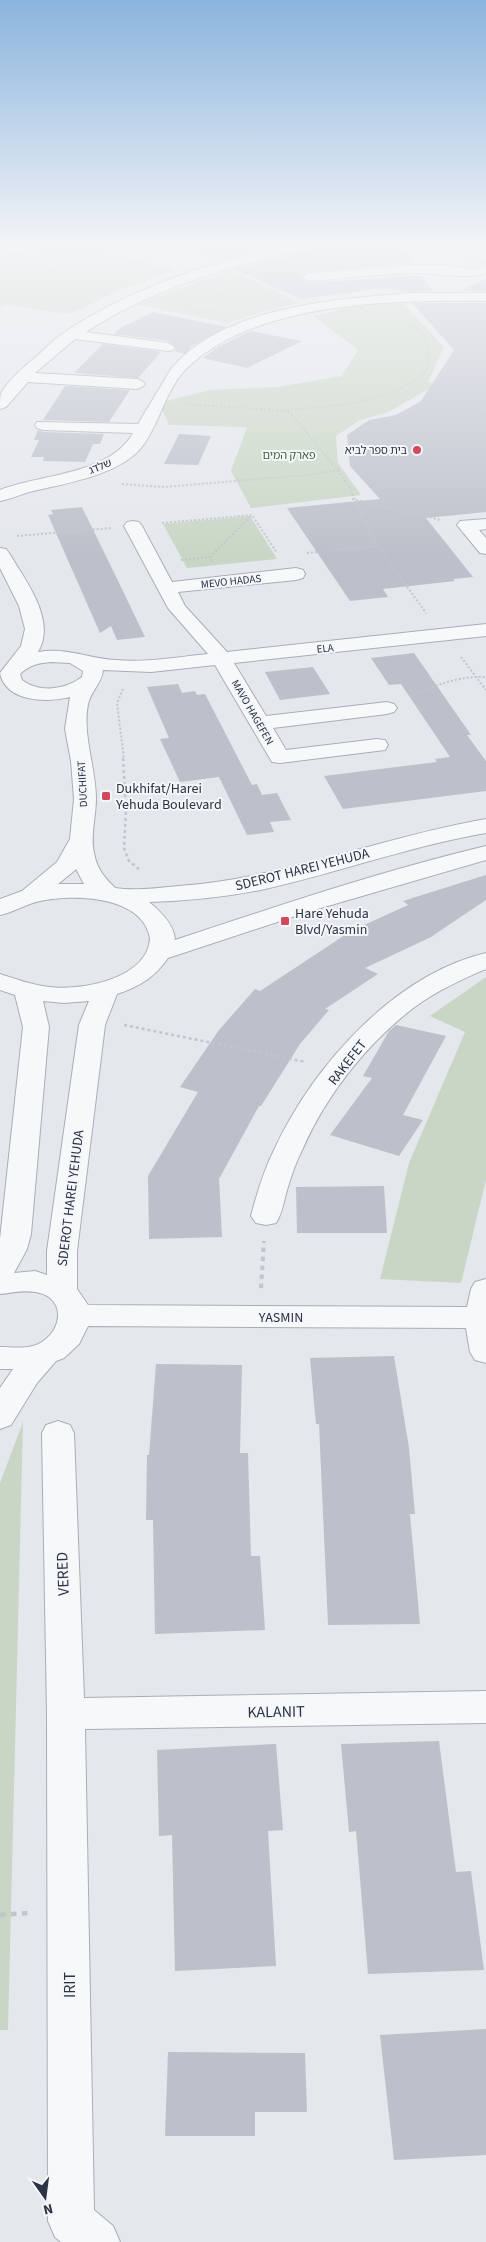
<svg xmlns="http://www.w3.org/2000/svg" width="486" height="2242" font-family="'Source Sans 3','Noto Sans Hebrew',sans-serif">
<style>
.green{fill:#c9d6c5}
.building{fill:#bbc0ca}
.lines{fill:none;stroke-linecap:round;stroke-linejoin:round}
.minor-casing{stroke:#a9aeb7;stroke-width:2}
.path-far3{stroke:#c2c5cb;stroke-width:2;stroke-dasharray:2 2;stroke-linecap:butt}
.path-far2{stroke:#c2c5cb;stroke-width:2.5;stroke-dasharray:3 3;stroke-linecap:butt}
.path-far1{stroke:#c2c5cb;stroke-width:4;stroke-dasharray:4.5 4.5;stroke-linecap:butt}
.path{stroke:#c2c5cb;stroke-width:4.5;stroke-dasharray:5.5 5.5;stroke-linecap:butt}
.minor{fill:#f7f8fa;fill-rule:evenodd}
.poi-dot{fill:#d1495b;stroke:#f4f6f9;stroke-width:2}
.labels{text-anchor:middle;stroke-width:4;stroke-linejoin:round;paint-order:stroke}
.far-poi-label{font-size:11px;fill:#2b3445;stroke:#f4f6f9;text-anchor:end}
.far-park-label{font-size:11px;fill:#3f6138;stroke:#f4f6f9}
.far-street-label{font-size:11px;fill:#2b3445;stroke:#f4f6f9}
.poi-label{font-size:14px;fill:#2b3445;stroke:#f4f6f9;text-anchor:start}
.street-label{font-size:14px;fill:#2b3445;stroke:#f4f6f9}
.near-street-label{font-size:16px;fill:#2b3445;stroke:#f4f6f9}
</style>
<rect width="100%" height="100%" fill="#e4e7ec"/>
<g class="green">
<path d="M87 242H94L113 253 176 270 117 291 70 314 4 305 0 308V257Z"/>
<path d="M232 270 299 303 260 312 227 323 136 304Z"/>
<path d="M402 302 444 347 428 382 438 384 388 412 358 421 336 436 338 463 361 495 251 508 231 471 247 427 169 425 159 403 210 390 277 387 342 376 358 350 314 316 349 307Z"/>
<path d="M250 516 277 559 187 568 163 524Z"/>
<path d="M486 977V1180L461 1283 380 1279 409 1163 465 1032 430 1016Z"/>
<path d="M23 1422 8 2030H0V1483Z"/>
</g>
<g class="building">
<path d="M176 242H289L217 261Z"/>
<path d="M323 242H396L412 263 309 271 300 276 308 283 421 275 433 291 402 292 399 289 386 290 385 288 300 299 234 269 320 247Z"/>
<path d="M486 279V291H460Z"/>
<path d="M412 303H486V512L426 518 473 577 453 579 455 581 383 589 388 597 350 601 287 508 380 499 350 466 347 435 369 420 396 415 421 401 454 350Z"/>
<path d="M153 312 227 327 192 346 185 354 174 351 177 347 168 341 114 334 120 328Z"/>
<path d="M250 331 302 341 247 368 203 358 218 347Z"/>
<path d="M103 344 161 352 138 378 74 373Z"/>
<path d="M65 386 130 390 109 422 43 420Z"/>
<path d="M38 430 43 432 104 434 100 444H93L85 462 43 461 44 457H31L39 440H34Z"/>
<path d="M179 434 211 436 198 465 164 464Z"/>
<path d="M82 507 121 587 145 637 117 640 111 626 100 633 48 515 53 514 51 510Z"/>
<path d="M414 653 471 735H467L486 761V791L343 809 324 776 437 762 435 759 450 757 401 684 389 685 371 658Z"/>
<path d="M313 667 330 694 280 700 265 672Z"/>
<path d="M178 684 182 693 195 691 197 695 205 694 252 785 257 784 262 795 277 793 291 820 270 822 274 832 247 835 219 777 180 782 160 739 169 738 147 687Z"/>
<path d="M486 875V900L431 937 365 968 378 974 325 1009 329 1010 300 1044 261 1106H259L219 1179 222 1237 149 1239 148 1176 198 1092 180 1087 219 1030 255 989 260 991 351 931 408 905 403 901Z"/>
<path d="M396 1025 446 1036 403 1115 423 1120 399 1156 330 1135 372 1078 363 1076 389 1031Z"/>
<path d="M384 1186 387 1233H297L296 1187Z"/>
<path d="M394 1356 409 1448 415 1514H410L420 1624 328 1625 319 1424H316L310 1358Z"/>
<path d="M156 1364 242 1365 240 1453H248L251 1556H260L265 1630 155 1634 153 1520H146L147 1455H149Z"/>
<path d="M439 1741 456 1872 471 1871 484 1970 368 1974 356 1831 349 1832 341 1744Z"/>
<path d="M276 1744 283 1830 268 1831 276 1966 175 1971 172 1835 159 1836 157 1750Z"/>
<path d="M486 2029V2155L394 2160 380 2035Z"/>
<path d="M168 2052 305 2053 307 2112H255V2136H165Z"/>
</g>
<g class="lines">
<defs>
<g id="minor">
<path d="M35 242H65L59 246 0 256V248Z"/>
<path d="M108 242H146L145 245 123 251Z"/>
<path d="M298 242H321L320 245C238 265 157 285 86 332L168 343 175 347 173 350 168 351 75 339 35 373 137 379 142 381 145 384 142 387 137 389 28 382 6 407 0 409C0 404 0 397 1 394 6 382 26 365 37 356 46 348 55 338 65 332 136 285 216 261 298 242Z"/>
<path d="M443 243 486 252V260L438 250 437 247 438 244Z"/>
<path d="M486 264V273C471 280 436 273 417 273 381 274 345 278 309 281L302 277 309 273 415 265H443L473 269Z"/>
<path d="M412 293H486V301C396 300 258 301 188 367 165 389 160 424 141 448 118 476 62 484 29 492 19 495 10 499 0 501V490C40 474 110 475 133 433L43 430 37 428 35 425 37 422 138 424 171 369C224 306 336 299 412 293Z"/>
<path d="M486 519V529L479 530 486 538V554L480 553 457 525 460 521Z"/>
<path d="M133 521 139 522 142 526 172 582 296 568 303 570 305 574 303 578 296 580 178 592 185 606 227 652 486 624V636L234 663 266 716 387 702 394 704 397 708 394 712 387 714 273 728 286 750 377 739 385 740 388 745 385 750 377 751 280 763 272 762 269 757 215 665 151 672 103 670C102 683 91 691 88 704 82 736 96 767 96 799 96 817 90 835 94 853 97 869 104 877 115 888 135 891 158 888 179 886 285 878 382 837 486 819V833C411 846 340 872 265 889 227 897 188 901 149 902 160 911 174 924 175 940 278 906 381 871 486 846V860L314 910 168 958C155 977 139 987 117 994L105 1025 77 1251V1289L88 1305 467 1307 471 1289 475 1282 486 1279V1363L475 1360 470 1352 466 1328 88 1326 79 1344 64 1358 56 1361 37 1383 11 1425 0 1429V1388L13 1369H0V1347C14 1347 30 1350 42 1342 64 1328 65 1296 35 1292 24 1290 11 1293 0 1294V1239L23 1027 15 995 0 990V974C16 979 32 985 49 987 81 991 148 979 150 938 142 895 73 894 40 901 26 904 14 912 0 915V899L22 891 57 862 70 839 74 799 71 761 65 729 70 697C46 703 6 702 0 673L21 646 25 629 19 606 0 568V548L6 549 9 553C25 580 57 620 38 652 64 647 88 658 115 660 146 663 177 657 208 654L168 608 124 526 127 522ZM51 662 70 663 83 671 82 677C65 690 39 693 22 680L20 674C29 665 39 663 51 662ZM76 869 84 884H58L74 871ZM43 1001 64 1003 89 1001 79 1025 47 1251V1275L35 1271 14 1273 27 1249 31 1234 49 1027Z"/>
<path d="M486 953V969C462 979 437 991 416 1006 368 1042 327 1094 303 1148 297 1160 292 1173 288 1187 284 1199 283 1212 276 1223L266 1225 256 1223 251 1216C257 1193 264 1170 275 1148 314 1065 394 975 486 953Z"/>
<path d="M58 1421 70 1425 74 1433 84 1698 486 1691V1723L85 1729 94 2210 113 2226 120 2242H61L55 2237 48 2221 47 1714 42 1433 46 1425Z"/>
</g>
</defs>
<use href="#minor" class="minor-casing"/>
<g class="path-far3">
<path d="M45 275C59 276 69 264 83 263L71 273 52 281C74 285 88 279 105 266L114 267"/>
<path d="M0 286 38 278 67 263"/>
<path d="M212 293 248 300"/>
<path d="M179 305 198 312H217"/>
<path d="M287 410C331 406 398 404 428 368 431 341 427 335 404 321"/>
<path d="M338 470 349 487 373 539 426 613"/>
<path d="M122 484 164 487 308 475 338 470 291 414 286 411 184 404"/>
<path d="M352 499 441 520"/>
<path d="M162 523 252 515 277 553"/>
<path d="M17 536 111 528"/>
<path d="M307 553 376 546"/>
<path d="M181 560 210 557"/>
<path d="M212 561 210 557 252 515"/>
<path d="M461 657 486 690"/>
<path d="M123 689 117 703 124 759"/>
<path d="M410 697C435 685 458 676 486 677"/>
</g>
<g class="path-far2">
<path d="M123 758 126 809 124 848 129 861 141 871"/>
<path d="M124 1025 306 1062"/>
</g>
<path class="path-far1" d="M261 1288 264 1241"/>
<path class="path" d="M0 1915 29 1913"/>
<use href="#minor" class="minor"/>
</g>
<linearGradient id="sky" x2="0" y2="1"><stop stop-color="#8bb4dd"/><stop offset="0.44" stop-color="#f3f4f6"/><stop offset="1" stop-color="#f3f4f6" stop-opacity="0"/></linearGradient>
<rect width="486" height="556" fill="url(#sky)"/>
<g class="poi-dot">
<circle cx="417" cy="450" r="5"/>
<rect x="101" y="791" width="10" height="10" rx="2.5"/>
<rect x="280" y="916" width="10" height="10" rx="2.5"/>
</g>
<g class="labels">
<g class="far-poi-label">
<text x="407" y="454">בית ספר לביא</text>
</g>
<g class="far-park-label">
<text x="289" y="459">פארק המים</text>
</g>
<g class="far-street-label">
<text transform="translate(100 466) rotate(-22)" y="4">שלדג</text>
<text transform="translate(231 581) rotate(-6)" y="4">MEVO HADAS</text>
<text transform="translate(325 648) rotate(-6)" y="4">ELA</text>
<text transform="translate(253 712) rotate(60)" y="4">MAVO HAGEFEN</text>
<text transform="translate(82 784) rotate(-93)" y="4">DUCHIFAT</text>
</g>
<g class="poi-label">
<text x="116" y="793">Dukhifat/Harei<tspan x="116" dy="16">Yehuda Boulevard</tspan></text>
<text x="295" y="918">Hare Yehuda<tspan x="295" dy="16">Blvd/Yasmin</tspan></text>
</g>
<g class="street-label">
<text transform="translate(302 869) rotate(-14)" y="5">SDEROT HAREI YEHUDA</text>
<text transform="translate(347 1062) rotate(-52)" y="5">RAKEFET</text>
<text transform="translate(70 1198) rotate(-83)" y="5">SDEROT HAREI YEHUDA</text>
<text x="281" y="1322">YASMIN</text>
</g>
<g class="near-street-label">
<text transform="translate(62 1574) rotate(-92)" y="6">VERED</text>
<text transform="translate(276 1711) rotate(-1)" y="6">KALANIT</text>
<text transform="translate(69 1985) rotate(-90)" y="6">IRIT</text>
</g>
</g>
<g transform="translate(45 2197) rotate(166)" stroke="#f4f6f9" stroke-width="4" paint-order="stroke">
<path d="M0-4L9 19L0 12L-9 19Z" fill="#2b3445"/>
<text y="-8" font-size="14" font-weight="bold" text-anchor="middle" fill="#2b3445">N</text>
</g>
</svg>
